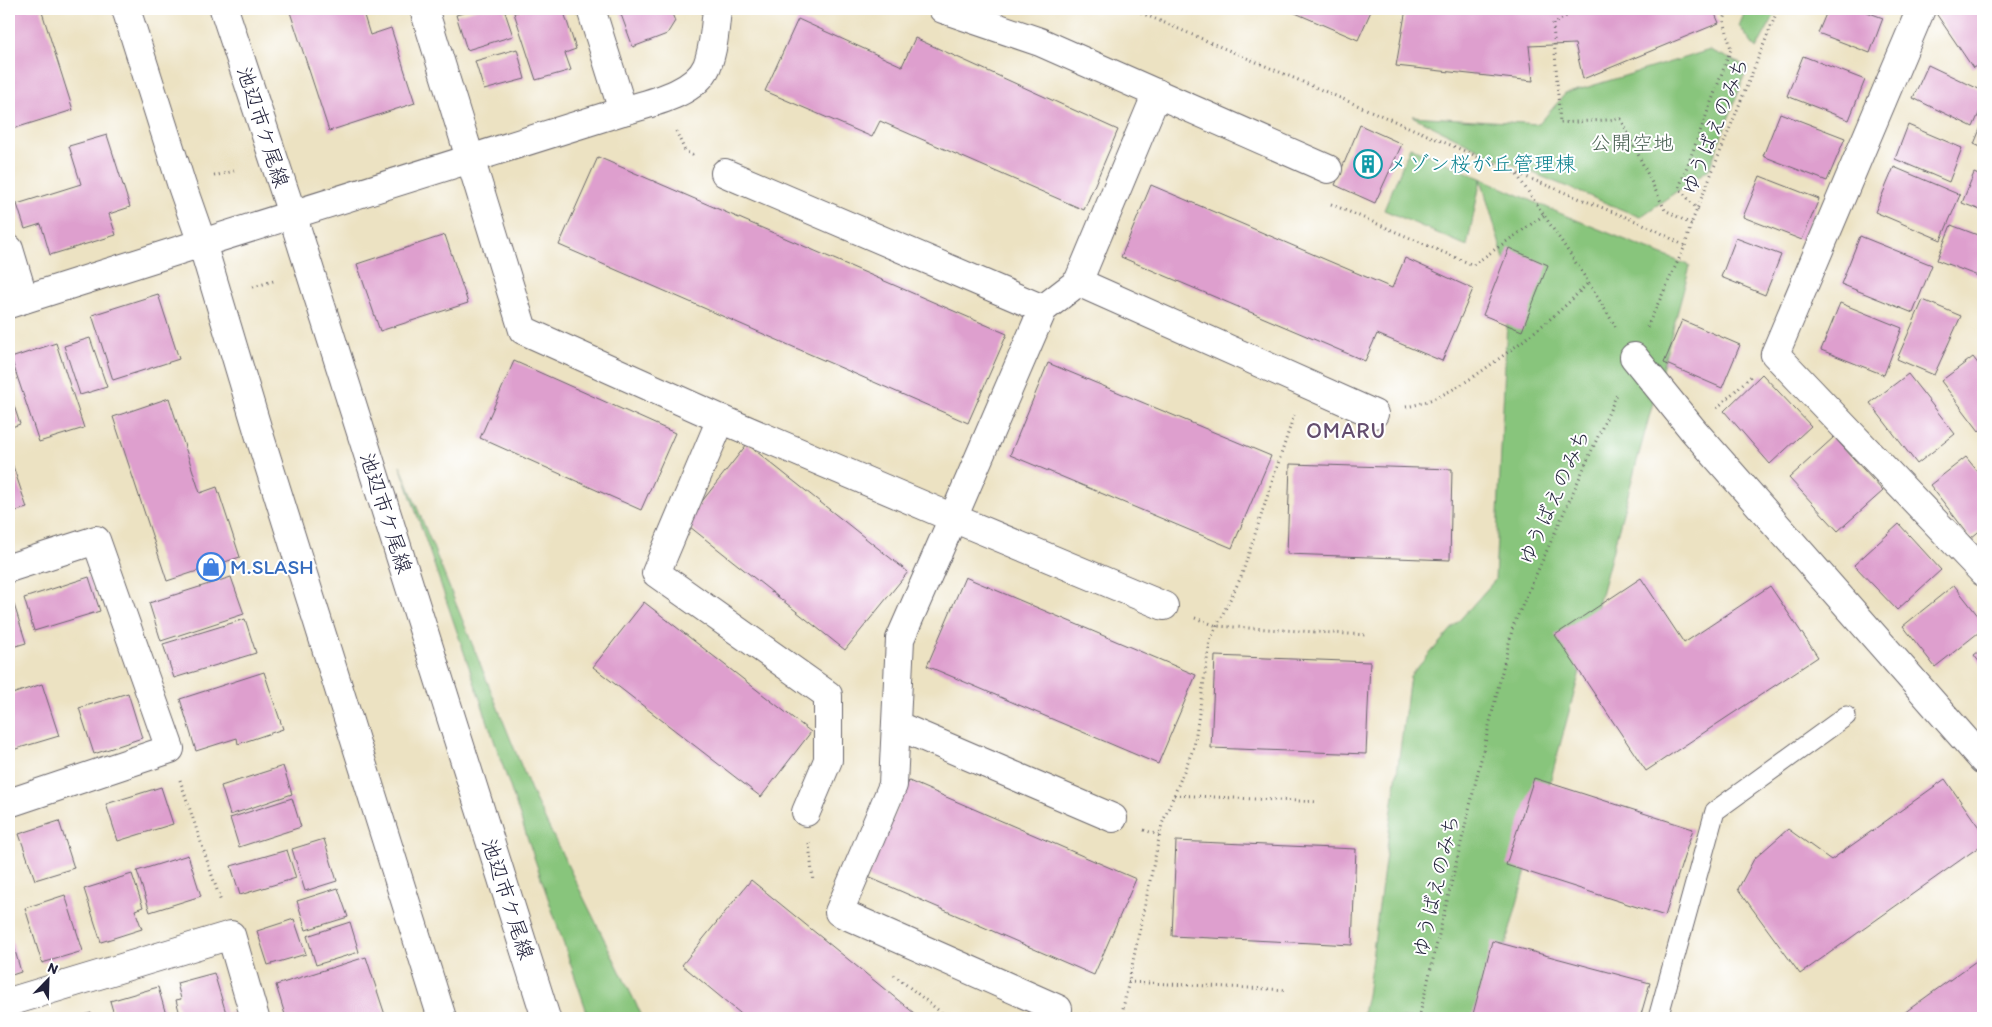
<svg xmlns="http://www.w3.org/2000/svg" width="1992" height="1027" font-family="Itim,'Klee One',sans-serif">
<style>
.green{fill:#88c57b;stroke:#55745b}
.building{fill:#de9fce}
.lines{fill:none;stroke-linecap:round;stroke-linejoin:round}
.service-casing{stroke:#69656a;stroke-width:21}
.pedestrian-casing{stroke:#69656a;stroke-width:30}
.minor-casing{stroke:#69656a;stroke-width:30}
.tertiary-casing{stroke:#69656a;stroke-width:30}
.path{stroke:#69656a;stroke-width:3;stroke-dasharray:1 4;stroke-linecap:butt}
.service{stroke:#fff;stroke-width:19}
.pedestrian{stroke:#fff;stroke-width:28}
.minor{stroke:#fff;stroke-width:28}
.tertiary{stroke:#fff;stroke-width:28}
.labels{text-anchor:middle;stroke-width:4;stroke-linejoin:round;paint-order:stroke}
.street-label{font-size:21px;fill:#22223b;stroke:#fff}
.park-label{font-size:21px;fill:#4b6355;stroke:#fff}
.culture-label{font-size:21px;fill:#0d838f;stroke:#fff;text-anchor:start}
.shop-label{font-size:21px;fill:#366cbe;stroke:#fff;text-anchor:start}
.neighbourhood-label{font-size:22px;letter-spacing:1px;fill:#644e6e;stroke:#fff}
</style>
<rect width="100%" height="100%" fill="#fff"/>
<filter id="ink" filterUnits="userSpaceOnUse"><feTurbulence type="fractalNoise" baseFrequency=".02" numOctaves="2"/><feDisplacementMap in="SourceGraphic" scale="10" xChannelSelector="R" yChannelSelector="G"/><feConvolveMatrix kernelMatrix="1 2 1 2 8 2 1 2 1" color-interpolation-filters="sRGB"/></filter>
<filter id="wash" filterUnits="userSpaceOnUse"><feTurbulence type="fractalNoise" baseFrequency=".0096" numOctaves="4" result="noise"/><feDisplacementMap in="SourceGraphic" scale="20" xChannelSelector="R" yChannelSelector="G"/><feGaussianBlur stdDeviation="1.12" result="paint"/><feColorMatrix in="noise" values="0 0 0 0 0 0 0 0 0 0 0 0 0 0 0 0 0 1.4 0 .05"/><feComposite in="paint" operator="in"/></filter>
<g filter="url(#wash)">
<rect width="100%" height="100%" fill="#ece2c2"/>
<g class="green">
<path d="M1746 9H1778L1756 49 1739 26Z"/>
<path d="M1710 50 1748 67 1709 169 1640 217 1492 156 1412 116 1539 124 1565 94Z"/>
<path d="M1410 147 1564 215 1690 266 1486 1018H1362L1367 995 1410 676 1495 580 1509 277 1481 179 1467 246 1384 210Z"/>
<path d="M400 465 533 795 643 1018H589Z"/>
</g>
<g id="blocks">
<g class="building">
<path d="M9 9H41L73 110 9 130Z"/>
<path d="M289 9H362L370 35 391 28 415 103 329 131Z"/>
<path d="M478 9H504L513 36 467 50 456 15Z"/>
<path d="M527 9H563L576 49 565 53 571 70 536 80 514 13Z"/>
<path d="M619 9H670L675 21 667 34 633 47Z"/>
<path d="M1286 9H1372L1358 40Z"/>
<path d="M1406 9H1713L1719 23 1583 79 1575 44 1529 46 1533 81 1396 66Z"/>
<path d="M1828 9H1859L1883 18 1870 53 1818 33Z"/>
<path d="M1933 9H1983V62L1973 68Z"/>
<path d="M798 19 902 66 915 38 1118 130 1084 210 880 121 872 137 765 91Z"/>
<path d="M517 49 525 79 484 90 475 61Z"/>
<path d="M1803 56 1865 80 1849 120 1787 96Z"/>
<path d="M1928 65 1983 91V104L1973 127 1913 98Z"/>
<path d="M1780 113 1845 138 1827 181 1763 156Z"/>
<path d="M1983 122V148L1974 144Z"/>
<path d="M1360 125 1402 144 1375 203 1335 185Z"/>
<path d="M1908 125 1962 148 1949 182 1895 159Z"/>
<path d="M107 135 130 207 109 214 116 235 50 255 41 224 25 229 17 204 81 184 69 146Z"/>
<path d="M598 157 1007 334 968 423 559 245Z"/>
<path d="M1894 167 1960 195 1941 240 1875 212Z"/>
<path d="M1974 173 1983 177V211L1962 203Z"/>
<path d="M1760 176 1819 199 1802 240 1743 217Z"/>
<path d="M1151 185 1392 288 1405 258 1473 289 1442 361 1377 334 1365 361 1121 257Z"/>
<path d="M1951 225 1983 237V278L1937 260Z"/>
<path d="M445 235 468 303 380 331 357 264Z"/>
<path d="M1860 236 1932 265 1913 313 1841 284Z"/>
<path d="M1736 238 1781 255 1765 295 1721 277Z"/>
<path d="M1509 248 1548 265 1522 331 1483 315Z"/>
<path d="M158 294 179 359 113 380 92 315Z"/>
<path d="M1923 300 1961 316 1934 375 1897 359Z"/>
<path d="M1840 303 1902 328 1884 375 1821 350Z"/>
<path d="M1682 320 1740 345 1722 388 1664 363Z"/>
<path d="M90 338 107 387 80 395 64 346Z"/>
<path d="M56 343 84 428 39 442 11 358Z"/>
<path d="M1973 357 1983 370V428L1979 431 1941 381Z"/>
<path d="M514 361 675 433 641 510 480 438Z"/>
<path d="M1048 363 1271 456 1232 548 1010 455Z"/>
<path d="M1762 374 1811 426 1770 464 1724 411Z"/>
<path d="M1908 374 1955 434 1917 464 1870 403Z"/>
<path d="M9 391 20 424 9 428Z"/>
<path d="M169 398 200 493 217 487 240 557 167 581 113 417Z"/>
<path d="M1834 437 1883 491 1838 531 1789 478Z"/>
<path d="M747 444 908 572 845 650 685 523Z"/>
<path d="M1966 457 1983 478V528L1971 538 1930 485Z"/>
<path d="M12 463 27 508 9 513V464Z"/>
<path d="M1290 464 1452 469 1450 560 1287 554Z"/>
<path d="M1899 524 1941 570 1897 610 1854 565Z"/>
<path d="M89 577 100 611 34 631 24 598Z"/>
<path d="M231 577 244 614 161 641 149 603Z"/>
<path d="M965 577 1196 675 1158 764 927 666Z"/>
<path d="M1641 578 1684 643 1770 586 1818 657 1646 771 1555 635Z"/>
<path d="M1954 585 1983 622V629L1935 667 1903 626Z"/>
<path d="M9 598H12L26 643 9 648Z"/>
<path d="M644 602 811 732 761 797 593 667Z"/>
<path d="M245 619 256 653 174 678 163 644Z"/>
<path d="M1983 648V667L1974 655Z"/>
<path d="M1215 656 1370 662 1366 754 1211 748Z"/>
<path d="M264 672 283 729 238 744 237 738 196 751 180 699Z"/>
<path d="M42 684 59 736 9 751V695Z"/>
<path d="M128 693 142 738 94 754 79 708Z"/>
<path d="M283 766 292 794 230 815 221 786Z"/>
<path d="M1534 778 1693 829 1665 916 1506 865Z"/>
<path d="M1945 779 1983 833V844L1800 974 1738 889 1754 859 1788 829 1831 860Z"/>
<path d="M909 781 1136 879 1094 975 868 877Z"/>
<path d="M161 787 173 824 118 841 106 804Z"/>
<path d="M292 798 301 827 239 847 230 818Z"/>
<path d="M59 821 74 868 35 880 19 834Z"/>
<path d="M324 839 337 881 305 891 292 849Z"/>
<path d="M1176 841 1356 849 1352 945 1172 936Z"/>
<path d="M287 850 296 878 240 895 231 866Z"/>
<path d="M188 855 201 896 150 912 137 871Z"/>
<path d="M132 874 143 907 135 910 142 929 101 942 84 889Z"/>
<path d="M751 880 920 1018H746L682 965Z"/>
<path d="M338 888 348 917 306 930 297 901Z"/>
<path d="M65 895 83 951 42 963 25 908Z"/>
<path d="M294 919 306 954 268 965 257 931Z"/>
<path d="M350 922 359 952 316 965 307 936Z"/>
<path d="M9 929 21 972 9 976Z"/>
<path d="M1492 941 1650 983 1640 1018H1472Z"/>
<path d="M1983 956V1018H1897Z"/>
<path d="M366 957 386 1018H286L276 985Z"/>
<path d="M214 973 226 1013 232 1012 234 1018H181L176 1000 181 999 177 983Z"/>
<path d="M158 987 167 1018H115L110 1001Z"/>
<path d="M91 1013 92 1018H74Z"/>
</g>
</g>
</g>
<g filter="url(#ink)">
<use href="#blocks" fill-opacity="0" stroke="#69656a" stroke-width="1"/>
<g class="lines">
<defs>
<path id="service" d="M1658 1018 1715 811 1846 716"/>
<path id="pedestrian" d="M1634 357 1693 430 1983 760"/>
<g id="minor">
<path d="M424 9 523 330 721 419 953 518 900 639 893 785 839 912 1058 1009"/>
<path d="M591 9 623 111"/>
<path d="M943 9 1040 42 1328 169"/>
<path d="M1921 9 1775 354 1983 572"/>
<path d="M1157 93 1078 282 1043 309 953 518 1164 606"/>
<path d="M725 173 1043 309"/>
<path d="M9 249 24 299"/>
<path d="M1078 282 1374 414"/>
<path d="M9 304 202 243"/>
<path d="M721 419 656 573 828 695V760L806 812"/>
<path d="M9 568 96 540 170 749 9 803"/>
<path d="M896 725 1113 818"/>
<path d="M9 1002 231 935 255 1018"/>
</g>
<g id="tertiary">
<path d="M126 9 182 186 202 243 259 434 442 1018"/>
<path d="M224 9 292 214 546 1018"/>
<path d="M202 243 623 111C650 103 695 94 707 66 714 48 715 28 717 9"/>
</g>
</defs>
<use href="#service" class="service-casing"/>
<use href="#pedestrian" class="pedestrian-casing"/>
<use href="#minor" class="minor-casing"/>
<use href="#tertiary" class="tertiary-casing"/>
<g class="path">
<path d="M1132 9 1516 173 1648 226 1685 246"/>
<path d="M1579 9 1553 24 1560 123 1621 119 1665 210 1691 224"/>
<path d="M676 131 685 151 696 157"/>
<path d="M1517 175 1580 269 1617 329"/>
<path d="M214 176 234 171"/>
<path d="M1331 204 1473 265 1544 215"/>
<path d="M1698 210 1679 188 1731 49 1724 20 1728 9"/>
<path d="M253 287 277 280"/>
<path d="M1647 327 1685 246 1691 224 1778 9"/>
<path d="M1406 407C1443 400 1474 377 1504 355 1535 332 1562 311 1588 283"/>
<path d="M1717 408 1751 376"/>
<path d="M1195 618 1217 626 1366 635"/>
<path d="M180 780 221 902"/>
<path d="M1174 795 1318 802"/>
<path d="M1144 830 1159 835"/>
<path d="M809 843 813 882"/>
<path d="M894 975 948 1018"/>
<path d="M1128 982 1287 990"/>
<path d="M1090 1014 1116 1018"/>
<path d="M1121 1018 1162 824 1194 747 1210 640 1241 577 1294 415"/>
<path d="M1419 1018 1513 626 1618 392"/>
</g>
<use href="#service" class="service"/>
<use href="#pedestrian" class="pedestrian"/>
<use href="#minor" class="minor"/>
<use href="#tertiary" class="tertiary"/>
</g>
</g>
<defs>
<symbol id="building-ring" viewBox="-11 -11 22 22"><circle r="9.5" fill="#fff" stroke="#0f9aa8" stroke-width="1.5"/><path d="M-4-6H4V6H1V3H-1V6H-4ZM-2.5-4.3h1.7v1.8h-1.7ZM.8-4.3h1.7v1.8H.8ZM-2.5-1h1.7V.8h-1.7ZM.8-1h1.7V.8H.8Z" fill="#0f9aa8"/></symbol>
<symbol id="shop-ring" viewBox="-11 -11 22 22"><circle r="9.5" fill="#fff" stroke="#3f7fe0" stroke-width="1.5"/><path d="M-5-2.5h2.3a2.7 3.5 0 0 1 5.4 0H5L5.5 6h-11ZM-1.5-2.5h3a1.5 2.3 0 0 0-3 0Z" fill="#3f7fe0"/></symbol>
</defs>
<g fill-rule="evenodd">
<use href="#building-ring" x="1352" y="148" width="32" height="32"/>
<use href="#shop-ring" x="195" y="551" width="32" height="32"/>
</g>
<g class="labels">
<g class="street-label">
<text transform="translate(1715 126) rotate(-68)" y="7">ゆうばえのみち</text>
<text transform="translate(263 127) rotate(72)" y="7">池辺市ケ尾線</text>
<text transform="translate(1554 497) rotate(-66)" y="7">ゆうばえのみち</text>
<text transform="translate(386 513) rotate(72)" y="7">池辺市ケ尾線</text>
<text transform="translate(1436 886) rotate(-77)" y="7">ゆうばえのみち</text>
<text transform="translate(508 899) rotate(72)" y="7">池辺市ケ尾線</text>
</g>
<g class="park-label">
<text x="1632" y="150">公開空地</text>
</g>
<g class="culture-label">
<text x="1387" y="171">メゾン桜が丘管理棟</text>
</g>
<g class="shop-label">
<text x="230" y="574">M.SLASH</text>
</g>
<g class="neighbourhood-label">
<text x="1346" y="438">OMARU</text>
</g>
</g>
<rect width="1992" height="1027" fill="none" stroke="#fff" stroke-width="30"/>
<g transform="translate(48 980) rotate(23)" stroke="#ffffff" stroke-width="4" paint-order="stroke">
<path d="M0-4L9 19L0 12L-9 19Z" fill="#22223b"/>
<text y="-8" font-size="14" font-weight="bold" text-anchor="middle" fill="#22223b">N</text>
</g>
</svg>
